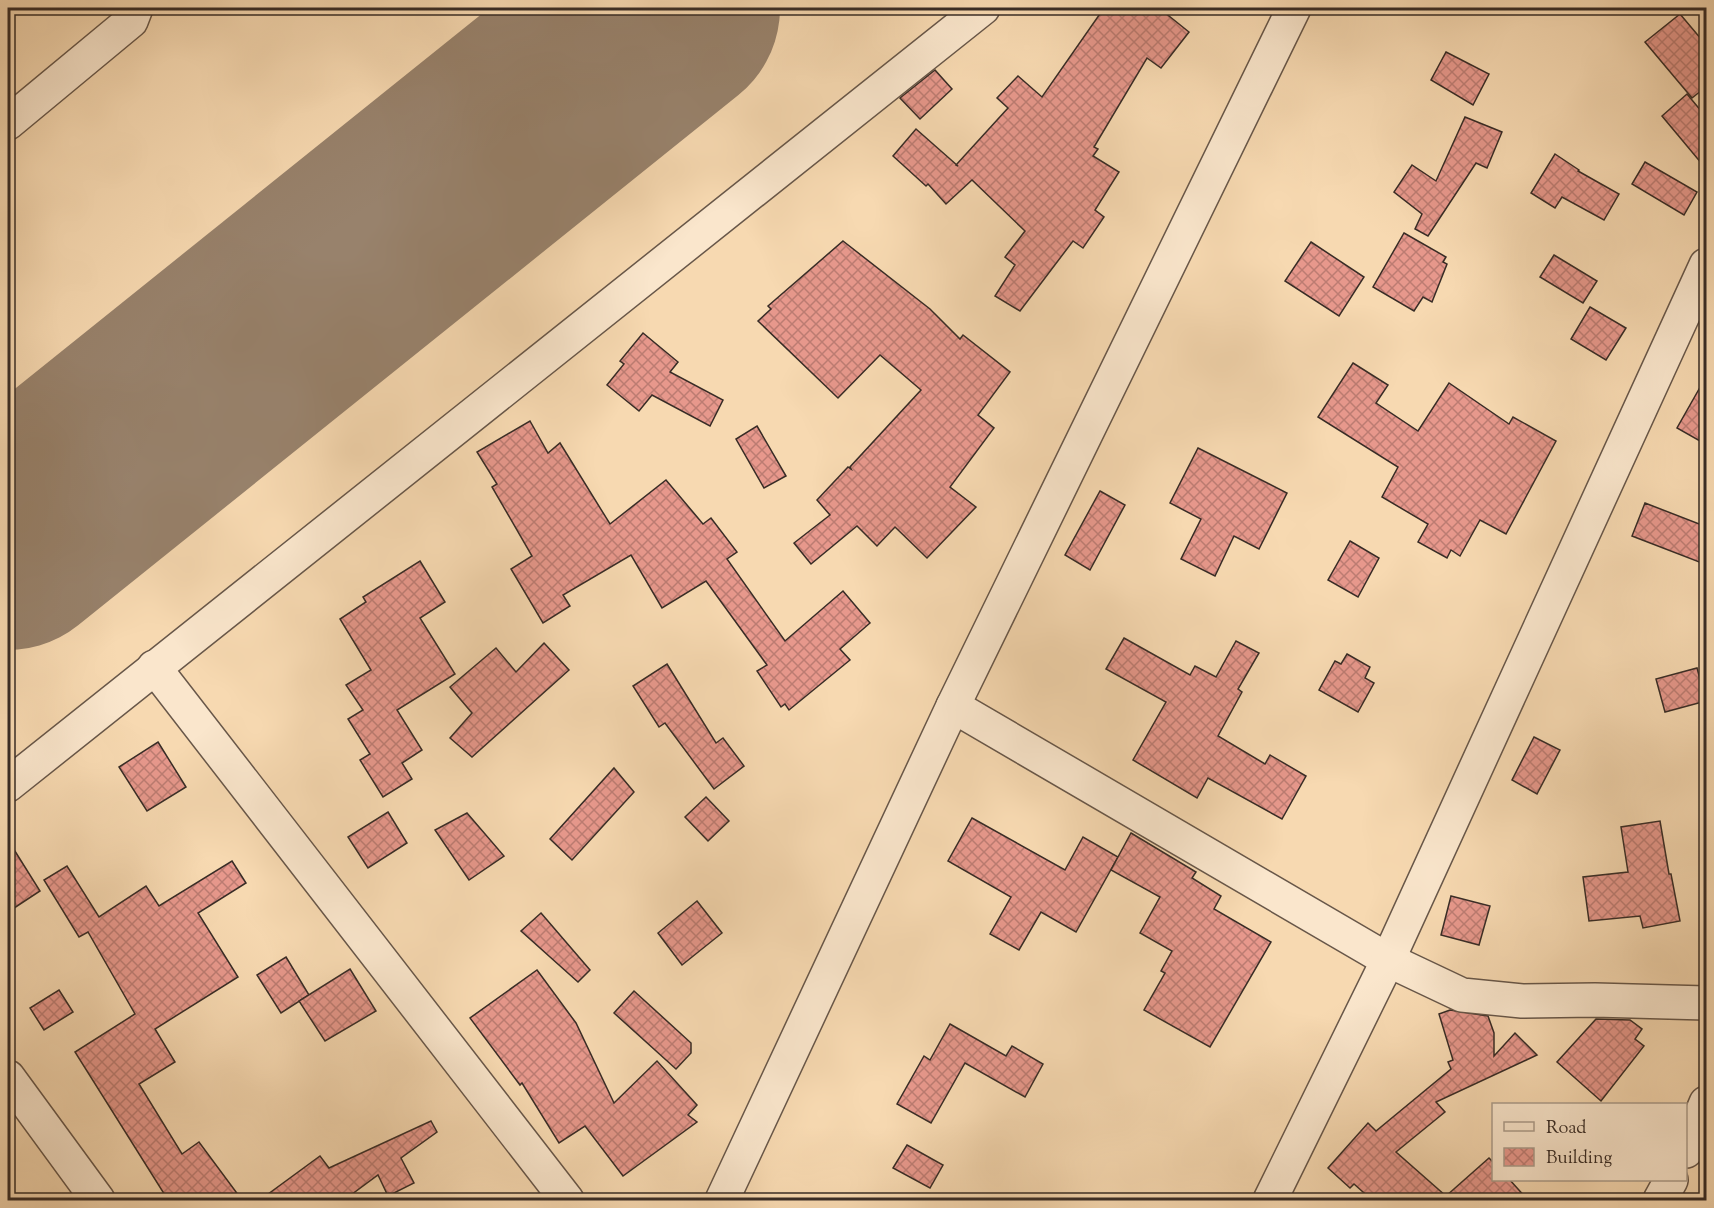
<svg xmlns="http://www.w3.org/2000/svg" width="1714" height="1208" font-family="'Sorts Mill Goudy',serif">
<style>
.lines{fill:none;stroke-linecap:round;stroke-linejoin:round}
.runway{stroke:#98826c;stroke-width:224}
.building{fill:url(#building-cross-hatch);stroke:#382c26;stroke-width:1.5}
.minor-casing{stroke:#685749;stroke-width:36}
.minor{stroke:#fae6cc;stroke-width:33}
</style>
<defs>
<pattern id="building-cross-hatch" width="8" height="8" patternUnits="userSpaceOnUse" patternTransform="scale(1.5)"><rect width="8" height="8" fill="#e7988c"/><path d="M0 0l8 8M0 8l8-8" fill="none" stroke="#bc7c72"/></pattern>
</defs>
<rect width="100%" height="100%" fill="#f7d9b1"/>
<filter id="stains"><feTurbulence type="fractalNoise" baseFrequency=".00333" numOctaves="4"/><feColorMatrix values="0 0 0 0 .2 0 0 0 0 .09 0 0 0 0 .02 0 0 0 .5 -.17"/></filter>
<radialGradient id="worn" r=".72"><stop offset=".6" stop-color="#630" stop-opacity="0"/><stop offset="1" stop-color="#630" stop-opacity=".3"/></radialGradient>
<g class="lines">
<path class="runway" d="M8 538 668 8"/>
</g>
<g class="building">
<path d="M1104 8H1159L1189 32 1161 68 1147 58 1094 147 1098 149 1093 156 1119 172 1095 210 1104 217 1083 248 1073 241 1020 311 995 296 1015 265 1005 257 1025 231 972 180 946 204 928 184 926 186 893 156 916 129 958 166 956 165 1008 108 997 98 1018 76 1042 97Z"/>
<path d="M1680 14 1707 46V86L1692 98 1645 42Z"/>
<path d="M1446 52 1489 74 1473 105 1431 80Z"/>
<path d="M935 70 952 89 920 119 900 98Z"/>
<path d="M1687 94 1707 118V170L1662 116Z"/>
<path d="M1465 117 1502 132 1487 168 1476 163 1428 236 1415 229 1422 214 1394 192 1412 165 1436 181Z"/>
<path d="M1555 154 1579 170 1578 171 1619 194 1604 220 1562 197 1555 208 1531 193Z"/>
<path d="M1645 162 1697 192 1684 215 1632 184Z"/>
<path d="M1404 233 1446 257 1443 262 1447 264 1432 302 1423 297 1414 311 1373 287Z"/>
<path d="M843 241 930 309 960 339 963 335 1010 372 978 415 994 428 950 487 976 507 927 558 895 527 877 546 857 526 811 564 794 543 830 515 817 500 848 467 851 469 850 467 921 390 880 355 838 398 758 321 771 309 768 306Z"/>
<path d="M1311 242 1364 277 1339 316 1285 281Z"/>
<path d="M1554 255 1597 281 1583 303 1540 277Z"/>
<path d="M1590 307 1626 328 1606 360 1571 339Z"/>
<path d="M643 333 678 362 670 372 723 400 710 426 652 395 639 411 607 385 624 364 620 361Z"/>
<path d="M1353 363 1388 385 1376 403 1418 431 1449 383 1509 424 1513 417 1556 441 1506 534 1480 520 1460 556 1451 550 1447 558 1418 542 1428 524 1382 497 1398 467 1318 417Z"/>
<path d="M1707 375V445L1677 428Z"/>
<path d="M530 421 548 453 560 443 610 524 666 480 703 524 711 518 737 552 727 559 785 641 843 591 870 623 840 649 850 660 789 710 785 704 781 707 757 671 767 665 706 581 662 608 631 555 563 595 570 606 543 623 511 569 532 556 492 487 497 484 477 452Z"/>
<path d="M757 426 786 476 764 488 736 439Z"/>
<path d="M1198 448 1287 493 1259 549 1234 536 1215 576 1181 559 1201 519 1170 503Z"/>
<path d="M1100 491 1125 505 1090 570 1065 555Z"/>
<path d="M1645 503 1707 527V565L1632 536Z"/>
<path d="M1350 541 1379 558 1358 597 1328 580Z"/>
<path d="M420 561 445 602 420 618 455 674 397 710 422 750 402 763 412 779 383 797 360 760 370 754 348 719 363 710 346 685 371 670 340 619 366 602 363 597Z"/>
<path d="M1124 638 1190 675 1195 666 1216 677 1236 641 1259 653 1238 689 1242 692 1218 736 1265 764 1270 755 1306 776 1282 819 1208 778 1197 798 1133 760 1166 702 1106 669Z"/>
<path d="M544 643 569 670 472 757 450 738 472 713 450 687 496 648 516 672Z"/>
<path d="M1347 654 1370 667 1365 678 1374 683 1358 712 1319 690 1335 661 1341 664Z"/>
<path d="M667 664 716 743 723 738 744 766 714 789 665 723 659 727 633 686Z"/>
<path d="M1697 668 1706 701 1665 712 1656 679Z"/>
<path d="M1534 737 1560 750 1537 794 1512 780Z"/>
<path d="M158 742 186 787 147 811 119 767Z"/>
<path d="M614 768 634 792 572 860 550 839Z"/>
<path d="M706 797 729 821 708 841 685 817Z"/>
<path d="M388 812 407 843 368 868 348 837Z"/>
<path d="M467 813 504 856 469 880 435 830Z"/>
<path d="M972 818 1065 870 1083 837 1118 857 1076 932 1041 912 1019 950 990 934 1011 897 948 861Z"/>
<path d="M1660 821 1669 874H1671L1680 921 1643 928 1640 916 1589 921 1583 877 1628 872 1621 827Z"/>
<path d="M1131 833 1196 872 1192 878 1221 896 1214 909 1271 942 1210 1047 1144 1010 1165 973 1161 971 1172 951 1140 933 1160 897 1111 870Z"/>
<path d="M8 840 40 891 8 912Z"/>
<path d="M232 861 246 883 198 913 238 977 155 1029 175 1062 139 1084 182 1154 199 1142 242 1200H168L75 1052 135 1014 88 932 79 937 44 880 67 866 99 917 146 886 159 906Z"/>
<path d="M1451 896 1490 906 1479 945 1441 935Z"/>
<path d="M697 901 722 933 682 965 658 933Z"/>
<path d="M541 913 590 970 578 982 521 931Z"/>
<path d="M286 957 309 995 281 1013 257 975Z"/>
<path d="M350 969 376 1011 325 1041 299 1001Z"/>
<path d="M537 970 576 1023 614 1103 657 1061 697 1105 688 1115 697 1122 623 1176 585 1126 559 1143 522 1083 520 1085 470 1018Z"/>
<path d="M59 990 73 1012 44 1030 30 1008Z"/>
<path d="M634 991 691 1043V1053L676 1069 614 1013Z"/>
<path d="M1450 1010 1488 1016 1494 1033V1056L1515 1033 1537 1055 1436 1102 1445 1112 1396 1152 1446 1196 1489 1158 1494 1163V1179H1509L1528 1200H1372L1354 1184 1350 1188 1328 1168 1368 1123 1376 1131 1451 1069 1448 1062 1453 1060 1439 1014Z"/>
<path d="M1596 1019 1630 1020 1642 1029 1635 1039 1644 1046 1601 1101 1557 1062Z"/>
<path d="M950 1024 1006 1056 1012 1046 1043 1064 1025 1097 965 1063 931 1123 897 1104 924 1056 930 1060Z"/>
<path d="M431 1121 437 1132 401 1158 414 1183 388 1196 378 1175 344 1200H260L320 1156 329 1168Z"/>
<path d="M907 1145 943 1165 930 1188 893 1168Z"/>
</g>
<g class="lines">
<defs>
<g id="minor">
<path d="M8 123 131 21 136 8"/>
<path d="M154 667 567 1200"/>
<path d="M953 706 1388 960 1462 995 1522 1001 1595 1000 1706 1003"/>
<path d="M8 785 983 8"/>
<path d="M8 1077 98 1200"/>
<path d="M1686 1151 1706 1103"/>
<path d="M722 1200 953 706 1294 8"/>
<path d="M1270 1200 1388 960 1706 265"/>
<path d="M1660 1200 1671 1180"/>
</g>
</defs>
<use href="#minor" class="minor-casing"/>
<use href="#minor" class="minor"/>
</g>
<rect width="1714" height="1208" fill="none" stroke="#f7d9b1" stroke-width="30"/>
<rect x="9" y="9" width="1696" height="1190" fill="none" stroke="#382c26" stroke-width="3"/>
<rect x="15" y="15" width="1684" height="1178" fill="none" stroke="#382c26" stroke-width="1.5"/>
<rect x="1492" y="1103" width="195" height="78" fill="#fae6cc" stroke="#ac9c8a" stroke-width="1.5"/>
<rect x="1504" y="1122" width="30" height="9" fill="#fae6cc" stroke="#ac9c8a" stroke-width="1.5"/>
<text x="1546" y="1133" font-size="18" fill="#382c26">Road</text>
<rect x="1504" y="1148" width="30" height="18" fill="url(#building-cross-hatch)" stroke="#ac9c8a" stroke-width="1.5"/>
<text x="1546" y="1163" font-size="18" fill="#382c26">Building</text>
<rect width="100%" height="100%" filter="url(#stains)"/>
<rect width="100%" height="100%" fill="url(#worn)"/>
</svg>
